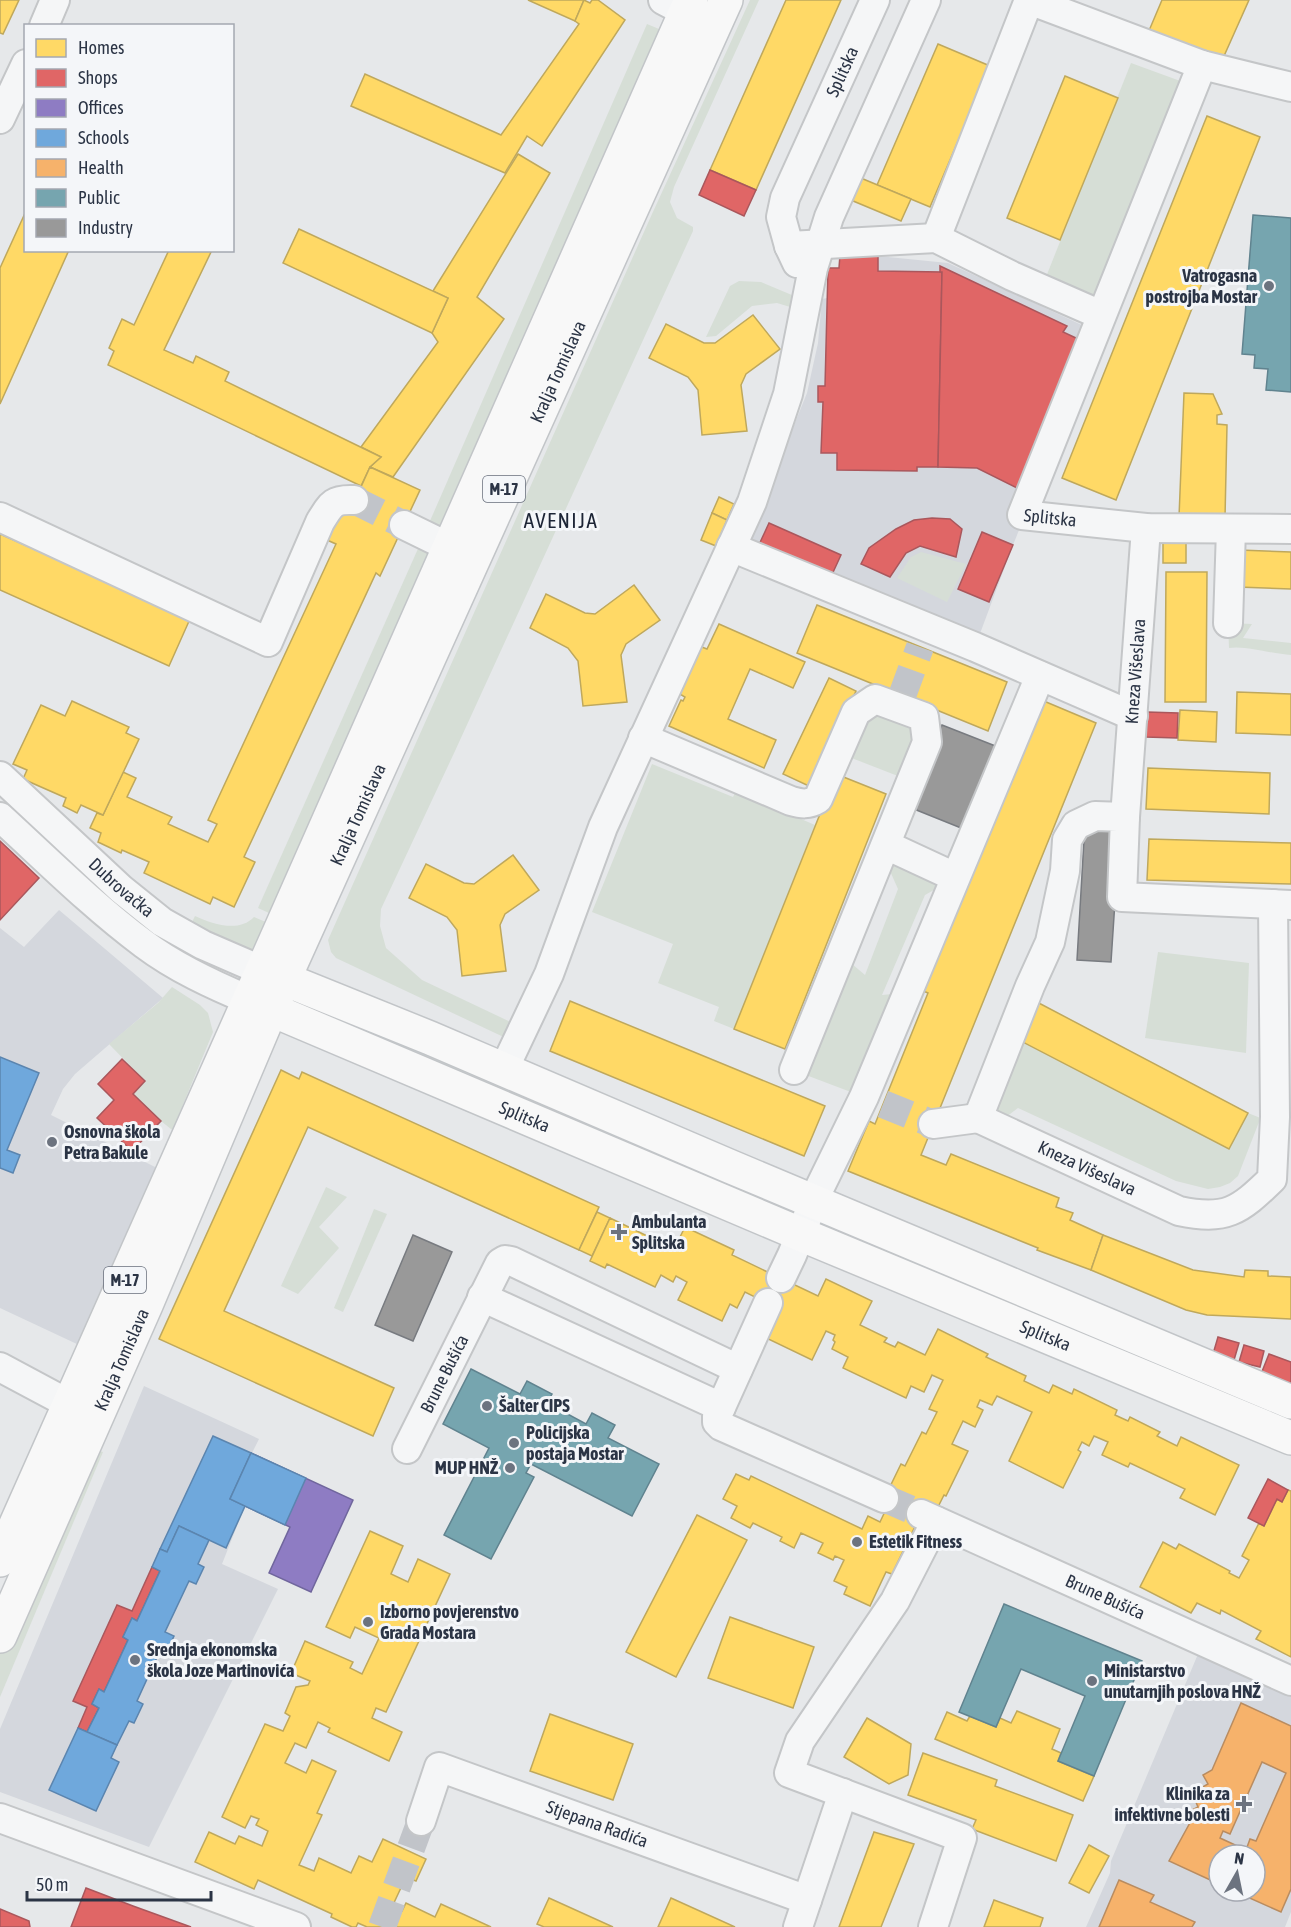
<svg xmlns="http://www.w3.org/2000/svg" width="1291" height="1927" font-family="'Asap Condensed',sans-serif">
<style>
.built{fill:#d4d7dd;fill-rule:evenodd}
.green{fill:#d6ded6}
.homes{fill:#ffd966;stroke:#bfa85c;stroke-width:1.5}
.shops{fill:#e06666;stroke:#aa575c;stroke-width:1.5}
.offices{fill:#8e7cc3;stroke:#70669d;stroke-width:1.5}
.schools{fill:#6fa8dc;stroke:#5b85af;stroke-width:1.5}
.health{fill:#f6b26b;stroke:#b98c60;stroke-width:1.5;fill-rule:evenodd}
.public{fill:#76a5af;stroke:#60838f;stroke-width:1.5}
.industry{fill:#999;stroke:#787b80;stroke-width:1.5}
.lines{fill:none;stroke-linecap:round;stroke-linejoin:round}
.minor-tunnel{stroke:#c1c4c9;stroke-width:28;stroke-dasharray:28 14;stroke-linecap:butt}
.minor-casing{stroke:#c4c6c8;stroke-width:32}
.major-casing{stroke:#c2c5c8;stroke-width:36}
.minor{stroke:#f5f6f7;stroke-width:28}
.major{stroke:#f8f8f8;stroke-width:33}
.poi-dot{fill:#6c737f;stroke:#f4f6f9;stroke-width:2}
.labels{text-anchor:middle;stroke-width:6;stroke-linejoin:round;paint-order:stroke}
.shield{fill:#f4f6f9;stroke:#676e7b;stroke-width:1.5}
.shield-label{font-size:16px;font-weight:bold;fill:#2b3445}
.street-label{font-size:18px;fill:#2b3445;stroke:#f4f6f9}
.poi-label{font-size:18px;font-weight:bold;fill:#2b3445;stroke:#f4f6f9;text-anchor:start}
.quarter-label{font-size:21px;letter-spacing:1.5px;fill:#1d2536;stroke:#f4f6f9}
</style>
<rect width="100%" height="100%" fill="#e6e8ea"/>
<g class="built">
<path d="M840 255 878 256 948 263 1099 333 1013 545 975 647 739 561 807 393 818 343 822 299 827 298 828 268H839Z"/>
<path d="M59 910 163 998 75 1074 63 1089 51 1115 159 1169 79 1345 0 1308V928L24 947Z"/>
<path d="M144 1386 259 1439 252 1453 306 1478 285 1525 245 1506 222 1564 278 1589 149 1847 0 1792V1729Z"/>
<path d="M1198 1654 1291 1697V1912L1285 1927H1086L1110 1873 1111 1861ZM1219 1855H1255V1891H1219Z"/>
</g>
<g class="green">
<path d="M750 0H759L674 187 670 202 677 218 693 227V231L455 751 381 909 380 926 386 948 422 980 519 1026 512 1041 336 958 331 952 328 940 652 214Z"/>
<path d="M647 24 671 34 447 530H426Z"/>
<path d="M1131 63 1194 86 1101 315 1042 287Z"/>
<path d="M739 281 761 282 799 298 800 310 777 303 752 306 716 336 706 337 730 286Z"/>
<path d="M421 542 438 554 280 918 258 908Z"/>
<path d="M921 552 966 564 947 602 897 578 911 557Z"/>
<path d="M1228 623 1252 624 1243 638 1291 643V655C1272 654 1245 645 1229 648Z"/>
<path d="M878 710 915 724 918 741 903 778 849 757 867 716Z"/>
<path d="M652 764 733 797 736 791 815 825 734 1029 714 1021 719 1007 658 983 673 944 592 912Z"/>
<path d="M891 855 948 882 925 895 882 995 904 993 864 1097 798 1072 846 959 865 975 898 889 886 862Z"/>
<path d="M195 916C212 924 239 933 254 917L275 926 251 953 188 930Z"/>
<path d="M1158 952 1249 963 1246 1053 1145 1038Z"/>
<path d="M172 987 200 1005 208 1013 213 1032 175 1124 179 1127 176 1133 161 1121 133 1094 145 1081 109 1044 158 1003Z"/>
<path d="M296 997 610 1129 606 1140 293 1007Z"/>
<path d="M1015 1038 1229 1149 1248 1113 1263 1119 1270 1136 1259 1122 1238 1176 1230 1183 1220 1187 1208 1189 1176 1181 1018 1108 998 1123 988 1118Z"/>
<path d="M326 1187 347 1197 319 1227 339 1248 298 1294 281 1286Z"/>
<path d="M374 1209 387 1214 343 1312 334 1308Z"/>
<path d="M91 1448 103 1452 0 1697V1650Z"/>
</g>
<g class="homes">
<path d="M0 0H19L3 34 0 33Z"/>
<path d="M528 0H584L575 21Z"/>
<path d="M584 0 590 3 592 0H598L625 20 542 146 527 136 505 173 351 106 365 74 501 135 579 24 575 21Z"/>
<path d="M786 0H841L756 190 710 170Z"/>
<path d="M1162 0H1249L1220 65 1148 33Z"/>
<path d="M938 44 990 66 930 207 877 185Z"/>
<path d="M1065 76 1118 98 1060 240 1007 218Z"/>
<path d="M1207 116 1260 137 1116 500 1062 478Z"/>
<path d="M518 154 550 173 477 297 504 319 393 477 370 467 381 457 361 447 438 342 432 333 448 298 433 291Z"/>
<path d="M856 176 911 199 901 221 846 198Z"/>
<path d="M26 211V250H69L0 404V268Z"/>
<path d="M299 229 448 298 432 333 283 263Z"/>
<path d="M169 250H212L164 350 193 363 196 356 229 372 225 381 381 457 370 467 361 486 108 365 114 351 109 348 122 319 134 325Z"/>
<path d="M753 315 780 349 746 374 741 385 747 431 702 435 698 390 688 377 649 358 666 324 704 343H715Z"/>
<path d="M1184 393 1213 394 1222 414 1217 415V424L1227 425 1225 518 1179 517Z"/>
<path d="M370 467 420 490 380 576 376 573 244 857 255 862 234 907 213 897 210 904 144 873 149 862 122 850 121 853 98 842 101 833 90 828 97 813 103 815 123 772 136 778 127 797 172 817 168 824 208 842 217 824 208 820 336 544 327 540 343 505 351 509Z"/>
<path d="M719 497 734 504 727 520 712 513Z"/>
<path d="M712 513 727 520 716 546 701 540Z"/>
<path d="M0 534 190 619 169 666 0 590Z"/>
<rect x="1163" y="540" width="23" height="23"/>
<path d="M1239 550 1291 552V589L1238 587Z"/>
<path d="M1166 572H1207L1206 702H1165Z"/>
<path d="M634 585 660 620 626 644 621 655 627 702 583 706 578 661 568 648 530 628 546 594 585 613 595 614Z"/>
<path d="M817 605 1007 682 988 731 797 653Z"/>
<path d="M719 624 805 662 793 688 750 669 728 719 776 740 764 768 669 726 681 700 683 701 685 697 678 693 699 646 707 649Z"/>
<path d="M829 678 856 691 811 787 783 774Z"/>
<path d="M1237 692 1291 694V735L1236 733Z"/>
<path d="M1039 699 1096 723 921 1155 946 1165 951 1154 1059 1198 1056 1207 1073 1213 1070 1220 1103 1235 1091 1270 1037 1250 1038 1248 848 1171 869 1121 875 1124 928 993 921 990Z"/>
<path d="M72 701 129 727 126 733 139 739 103 815 81 805 77 813 63 806 66 798 23 779 27 770 13 764 41 705 65 716Z"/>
<path d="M1180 710 1217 712 1216 742 1178 740Z"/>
<path d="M1148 768 1270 773 1269 814 1146 809Z"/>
<path d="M836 774 886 794 785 1049 734 1029Z"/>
<path d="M1149 839 1291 843V884L1147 880Z"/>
<path d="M513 855 539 890 505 914 500 925 506 971 462 976 457 930 447 917 409 898 426 864 464 883 474 884Z"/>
<path d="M570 1001 825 1106 804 1156 550 1051Z"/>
<path d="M1035 1001 1248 1113 1229 1149 1015 1038Z"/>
<path d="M281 1070 299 1079 302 1072 599 1207 579 1250 308 1127 224 1311 394 1388 373 1436 159 1339Z"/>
<path d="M597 1212 610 1218 592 1256 579 1250Z"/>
<path d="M610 1218 674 1249 685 1227 734 1250 732 1255 818 1296 826 1279 872 1301 860 1325 887 1338 884 1342 895 1347 898 1342 925 1355 938 1329 988 1354 986 1357 1026 1376 1024 1381 1049 1393 1053 1385 1072 1394 1074 1389 1117 1410 1115 1415 1128 1421 1130 1417 1160 1432 1157 1436 1177 1446 1181 1437 1239 1465 1215 1515 1180 1498 1185 1489 1130 1463 1128 1467 1102 1455 1108 1442 1094 1436 1089 1446 1082 1442 1078 1450 1081 1452 1063 1488 1009 1461 1032 1412 997 1396 992 1405 980 1400 977 1407 983 1410 975 1427 963 1421 952 1444 968 1451 946 1496 944 1495 934 1515 923 1510 892 1574 886 1572 870 1606 844 1594 847 1587 834 1581 844 1560 835 1556 833 1560 818 1553 823 1543 801 1533 794 1548 780 1541 782 1537 753 1523 750 1528 731 1518 737 1506 723 1499 736 1474 749 1480 751 1476 862 1529 868 1516 880 1522 889 1503 883 1501 901 1464 905 1466 922 1432 926 1434 937 1412 929 1409 943 1380 932 1375 924 1392 911 1386 906 1398 843 1368 848 1357 832 1349 835 1342 833 1340 835 1335 826 1331 812 1360 762 1336 775 1307 745 1292 737 1308 730 1304 722 1321 678 1300 687 1282 676 1276 673 1282 661 1275 655 1287 607 1264 605 1268 590 1261Z"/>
<path d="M1103 1235 1193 1270 1244 1277 1245 1270 1268 1271V1276L1291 1277V1319L1207 1315 1186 1310 1091 1270Z"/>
<path d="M1288 1490 1291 1491V1657L1256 1639 1261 1631 1221 1610 1220 1614 1197 1603 1191 1613 1140 1587 1163 1542 1176 1549 1179 1544 1230 1571 1229 1573 1239 1578 1249 1560 1242 1556 1259 1523 1264 1526 1277 1499 1282 1502Z"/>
<path d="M697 1515 747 1540 676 1677 626 1652Z"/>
<path d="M370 1531 403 1546 391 1574 408 1582 418 1559 450 1574 386 1712 376 1708 372 1718 402 1732 389 1761 328 1732 330 1728 318 1722 306 1748 295 1743 285 1763 306 1773 312 1760 336 1771 317 1813 322 1815 299 1865 314 1871 319 1858 351 1873 359 1856 372 1862 383 1839 426 1859 416 1881 406 1877 392 1907 402 1911 406 1903 435 1917 441 1904 491 1927H367L358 1923 356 1927H352L331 1917 332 1914 258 1880 254 1889 195 1862 209 1832 235 1844 239 1836 262 1846 268 1831 256 1825 259 1819 251 1816 245 1828 222 1817 265 1724 283 1731 290 1716 285 1713 296 1687 308 1685 310 1681 291 1673 305 1641 353 1662 350 1668 362 1674 379 1638 355 1627 350 1638 326 1627Z"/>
<path d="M730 1617 814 1647 793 1708 708 1678Z"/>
<path d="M1017 1711 1060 1729 1052 1749 1061 1753 1058 1761 1094 1776 1083 1801 935 1739 947 1712 967 1721 970 1716 996 1727 1000 1718 1011 1723Z"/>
<path d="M550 1714 633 1744 613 1800 530 1771Z"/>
<path d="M867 1718 911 1744 908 1775 889 1784 844 1757Z"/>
<path d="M923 1753 997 1780 995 1786 1073 1815 1056 1861 972 1829 976 1820 908 1795Z"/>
<path d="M874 1832 914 1844 881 1927H839Z"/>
<path d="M1089 1845 1109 1856 1089 1893 1069 1883Z"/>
<path d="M549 1898 613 1927H544L537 1924Z"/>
<path d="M671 1898 735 1927H658Z"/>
<path d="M994 1900 1043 1918 1040 1927H984Z"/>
</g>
<g class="shops">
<path d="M710 170 756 190 744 216 699 195Z"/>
<path d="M840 255 878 256V271L942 272 938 467H917V471L837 470V453H821L823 402H818V386H825L828 268H839Z"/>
<path d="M940 266 1067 326 1063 332 1078 339 1017 488 977 468 938 467 942 272H940Z"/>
<path d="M932 518 950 519 962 529 956 557 920 546 906 553 890 577 861 564 869 548 896 529 914 520Z"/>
<path d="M769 523 841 555 829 581 757 549Z"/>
<path d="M982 532 1013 545 989 602 958 589Z"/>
<path d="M1147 712 1178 713 1177 738 1146 737Z"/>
<path d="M0 841 39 878 0 920Z"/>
<path d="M122 1059 145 1081 133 1094 161 1121 132 1151 97 1118 114 1100 98 1084Z"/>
<path d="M1218 1337 1239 1343 1234 1360 1213 1354Z"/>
<path d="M1244 1345 1264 1351 1260 1367 1239 1362Z"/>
<path d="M1269 1354 1291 1362V1386L1261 1374Z"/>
<path d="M1268 1479 1288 1490 1282 1502 1277 1499 1264 1526 1248 1518Z"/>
<path d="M152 1567 160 1571 137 1621 132 1618 123 1637 128 1640 104 1692 99 1689 92 1704 99 1708 87 1732 78 1728 87 1707 73 1701 117 1605 132 1611Z"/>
<path d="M86 1888 133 1906 191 1927H71Z"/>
<path d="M0 1909 29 1921 30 1927H0Z"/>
</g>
<path class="offices" d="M251 1453 353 1500 311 1592 269 1573 290 1527 230 1499Z"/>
<g class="schools">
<path d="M0 1057 39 1073 7 1150 20 1155 13 1173 0 1168Z"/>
<path d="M213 1436 251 1453 230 1499 245 1506 226 1548 179 1526 167 1552 160 1549Z"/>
<path d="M251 1453 306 1478 285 1525 230 1499Z"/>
<path d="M179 1526 209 1540 198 1564 204 1567 196 1584 189 1581 165 1632 174 1636 165 1655 159 1653 137 1701 143 1704 134 1723 129 1721 117 1745 87 1732 99 1708 92 1704 99 1689 104 1692 128 1640 123 1637 132 1618 137 1621 160 1571 152 1567 160 1549 167 1552Z"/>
<path d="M78 1728 117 1745 111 1758 119 1762 96 1811 49 1790Z"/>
</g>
<g class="health">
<path d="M1241 1703 1291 1726V1889L1281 1912 1234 1891H1255V1855H1219V1884L1169 1861 1192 1819 1188 1812 1198 1807 1195 1800 1201 1795 1199 1789 1208 1784 1203 1775 1212 1770ZM1262 1762 1286 1773 1256 1841 1250 1839 1246 1850 1220 1838 1223 1831 1230 1834Z"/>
<path d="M1119 1880 1154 1895 1150 1902 1195 1922 1192 1927H1099Z"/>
</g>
<g class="public">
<path d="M1253 215 1291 218V392L1266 390 1268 369 1254 368 1255 355 1242 354Z"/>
<path d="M471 1369 520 1394 527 1381 552 1394 547 1403 586 1424 592 1413 615 1425 608 1438 659 1464 632 1516 531 1464 526 1473 534 1477 491 1559 444 1535 489 1448 443 1424Z"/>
<path d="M1004 1604 1142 1661 1094 1776 1058 1761 1085 1696 1021 1669 996 1727 959 1712Z"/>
</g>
<g class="industry">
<path d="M942 725 1003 749 971 832 909 807Z"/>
<path d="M1085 823 1120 825 1111 962 1077 960Z"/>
<path d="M413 1235 452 1252 413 1341 375 1325Z"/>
</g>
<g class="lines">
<g class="minor-tunnel">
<path d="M354 500 404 525"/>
<path d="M902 696 920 647"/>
<path d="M883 1104 933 1124"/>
<path d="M884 1498 921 1514"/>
<path d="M382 1927 421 1821"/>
</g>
<defs>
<g id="minor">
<path d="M663 0 686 12"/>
<path d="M44 26 55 0"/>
<path id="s1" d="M1202 65 1022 515 1146 528 1291 529"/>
<path d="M0 119 26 64"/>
<path d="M936 238 1029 0 1202 65 1291 87"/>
<path d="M789 246 936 238 1012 276 1101 315"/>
<path id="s2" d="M797 263 789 246 781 217 785 198 875 0"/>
<path d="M0 517 268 642 320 522C331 504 333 499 354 500"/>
<path d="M404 525 449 547"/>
<path d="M731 547 975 647 1133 716"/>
<path d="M1228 623 1231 529"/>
<path d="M643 738 791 801C802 804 808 805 818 799L856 712 875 699 924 717 927 742 794 1070"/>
<path id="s3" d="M0 776 121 889 162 922 203 945 263 971"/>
<path d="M0 817C47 860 93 906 144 944 176 968 213 985 249 1000"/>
<path id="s4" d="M1125 817 1146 528"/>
<path d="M886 845 955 877"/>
<path d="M504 1069 549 974 603 827 752 502 788 394 813 268 829 217 926 0"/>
<path d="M978 1118 1030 986 1050 942 1065 871 1067 840 1076 825 1095 816 1125 817 1122 897 1291 905"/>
<path id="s5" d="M978 1118 1179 1211C1226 1221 1239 1211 1272 1179L1275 1117 1273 904"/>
<path d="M933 1124 978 1118"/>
<path d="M781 1278 792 1255 818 1191 864 1097 1040 676"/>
<path d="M482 1297 721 1407"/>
<path d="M768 1303 717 1416V1422L721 1426 884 1498"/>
<path d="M0 1367 69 1404"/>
<path id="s6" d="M407 1449 500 1263 505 1260 511 1261 738 1369"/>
<path id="s7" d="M921 1514 1291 1681"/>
<path d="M0 1818 296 1927"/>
<path id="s8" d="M421 1821 439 1767 807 1900"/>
<path d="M798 1927 843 1793"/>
<path d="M933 1927 962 1838 789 1773 800 1741 895 1601 936 1521"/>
</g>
<g id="major">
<path d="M264 971 430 1038 729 1166 1291 1402"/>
<path id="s9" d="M251 1001 800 1234 1291 1438"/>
<path d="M0 1560 283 924 691 0"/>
<path id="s10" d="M0 1636 146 1305 284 979 726 0"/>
</g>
</defs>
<use href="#minor" class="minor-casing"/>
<use href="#major" class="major-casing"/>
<use href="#minor" class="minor"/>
<use href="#major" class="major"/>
</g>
<g class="poi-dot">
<circle cx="1269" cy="286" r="6"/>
<circle cx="52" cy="1142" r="6"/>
<path d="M616 1223h6v6h6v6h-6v6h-6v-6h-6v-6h6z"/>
<circle cx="487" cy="1406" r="6"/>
<circle cx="514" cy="1443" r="6"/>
<circle cx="510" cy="1468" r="6"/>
<circle cx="857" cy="1542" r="6"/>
<circle cx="368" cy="1622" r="6"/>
<circle cx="135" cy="1660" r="6"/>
<circle cx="1092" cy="1681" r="6"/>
<path d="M1241 1795h6v6h6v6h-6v6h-6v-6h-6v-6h6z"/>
</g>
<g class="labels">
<g class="shield">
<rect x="483" y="476" width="42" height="26" rx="4.5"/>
<rect x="104" y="1267" width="42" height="26" rx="4.5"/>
</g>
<g class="shield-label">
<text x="504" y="495">M-17</text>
<text x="125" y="1286">M-17</text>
</g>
<g class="street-label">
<text dy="6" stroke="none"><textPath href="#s2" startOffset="207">Splitska</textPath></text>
<text dy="6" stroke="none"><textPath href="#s10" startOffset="1382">Kralja Tomislava</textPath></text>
<text dy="6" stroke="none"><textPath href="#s1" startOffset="513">Splitska</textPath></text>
<text dy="6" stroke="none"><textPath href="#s4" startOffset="146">Kneza Višeslava</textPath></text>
<text dy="6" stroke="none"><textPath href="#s10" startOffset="896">Kralja Tomislava</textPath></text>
<text dy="6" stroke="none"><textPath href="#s3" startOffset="165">Dubrovačka</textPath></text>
<text dy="6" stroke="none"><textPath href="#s9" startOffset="297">Splitska</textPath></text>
<text dy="6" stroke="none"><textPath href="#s5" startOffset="120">Kneza Višeslava</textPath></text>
<text dy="6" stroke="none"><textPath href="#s9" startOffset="862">Splitska</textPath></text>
<text dy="6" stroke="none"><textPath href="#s10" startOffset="302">Kralja Tomislava</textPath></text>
<text dy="6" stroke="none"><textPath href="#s6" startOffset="84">Brune Bušića</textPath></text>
<text dy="6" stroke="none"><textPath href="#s7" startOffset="202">Brune Bušića</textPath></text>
<text dy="6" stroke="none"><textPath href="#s8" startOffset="225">Stjepana Radića</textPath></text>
</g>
<g class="poi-label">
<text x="1257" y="282" text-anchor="end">Vatrogasna<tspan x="1257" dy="21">postrojba Mostar</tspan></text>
<text x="64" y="1138">Osnovna škola<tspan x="64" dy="21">Petra Bakule</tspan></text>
<text x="632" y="1228">Ambulanta<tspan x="632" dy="21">Splitska</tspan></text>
<text x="499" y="1412">Šalter CIPS</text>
<text x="526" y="1439">Policijska<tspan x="526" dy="21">postaja Mostar</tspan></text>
<text x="498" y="1474" text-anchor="end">MUP HNŽ</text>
<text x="869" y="1548">Estetik Fitness</text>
<text x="380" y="1618">Izborno povjerenstvo<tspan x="380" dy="21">Grada Mostara</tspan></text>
<text x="147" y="1656">Srednja ekonomska<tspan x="147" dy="21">škola Joze Martinovića</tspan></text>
<text x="1104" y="1677">Ministarstvo<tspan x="1104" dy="21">unutarnjih poslova HNŽ</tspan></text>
<text x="1230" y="1800" text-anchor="end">Klinika za<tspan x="1230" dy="21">infektivne bolesti</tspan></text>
</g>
<g class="quarter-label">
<text x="561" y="528">AVENIJA</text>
</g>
</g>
<rect x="24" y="24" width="210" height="228" fill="#f4f6f9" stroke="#a4a8b1" stroke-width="1.5"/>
<rect x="36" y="39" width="30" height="18" fill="#ffd966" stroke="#a4a8b1" stroke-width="1.5"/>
<text x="78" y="54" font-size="18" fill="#2b3445">Homes</text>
<rect x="36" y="69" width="30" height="18" fill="#e06666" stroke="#a4a8b1" stroke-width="1.5"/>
<text x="78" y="84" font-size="18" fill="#2b3445">Shops</text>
<rect x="36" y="99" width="30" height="18" fill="#8e7cc3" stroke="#a4a8b1" stroke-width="1.5"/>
<text x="78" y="114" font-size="18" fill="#2b3445">Offices</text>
<rect x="36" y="129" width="30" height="18" fill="#6fa8dc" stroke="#a4a8b1" stroke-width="1.5"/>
<text x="78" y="144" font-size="18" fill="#2b3445">Schools</text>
<rect x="36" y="159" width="30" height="18" fill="#f6b26b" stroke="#a4a8b1" stroke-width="1.5"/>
<text x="78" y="174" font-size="18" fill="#2b3445">Health</text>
<rect x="36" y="189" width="30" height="18" fill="#76a5af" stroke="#a4a8b1" stroke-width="1.5"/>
<text x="78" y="204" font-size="18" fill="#2b3445">Public</text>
<rect x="36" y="219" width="30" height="18" fill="#999999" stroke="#a4a8b1" stroke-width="1.5"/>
<text x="78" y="234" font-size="18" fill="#2b3445">Industry</text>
<g transform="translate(1237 1873) rotate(9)"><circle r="28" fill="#f4f6f9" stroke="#a4a8b1" stroke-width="1.5"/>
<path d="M0-4.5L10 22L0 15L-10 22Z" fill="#6c737f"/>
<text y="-9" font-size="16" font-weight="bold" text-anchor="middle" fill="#2b3445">N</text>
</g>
<path d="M27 1891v9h184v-9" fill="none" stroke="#2b3445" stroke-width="3"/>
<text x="36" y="1891" font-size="18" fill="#2b3445" stroke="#f4f6f9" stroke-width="4.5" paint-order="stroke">50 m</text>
</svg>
